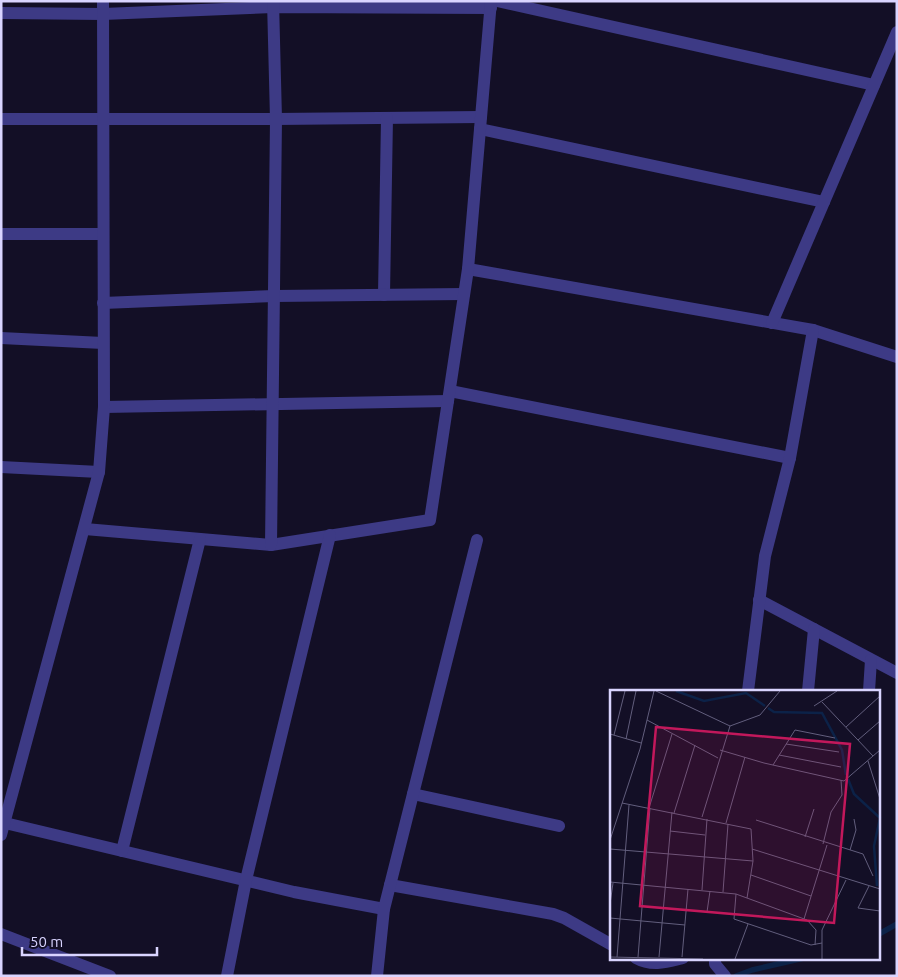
<svg xmlns="http://www.w3.org/2000/svg" width="898" height="977" font-family="Ubuntu,sans-serif">
<style>
.lines{fill:none;stroke-linecap:round;stroke-linejoin:round}
.stream{stroke:#0c2248;stroke-width:5.5}
.minor{stroke:#3d3a85;stroke-width:12}
.inset-river{fill:none;stroke:#0c2248;stroke-width:2.5}
.inset-road{fill:none;stroke:#625e7d;stroke-width:1}
.view{fill:#c2185b;fill-opacity:0.15;stroke:#c2185b;stroke-width:2.5}
.inset-edge{fill:none;stroke:#d9d4ff;stroke-width:2.5}
</style>
<rect width="100%" height="100%" fill="#130f26"/>
<g class="lines">
<g class="stream">
<path d="M879 934 897 924"/>
<path d="M736 976 752 970 804 958"/>
</g>
<g class="minor">
<path d="M497 1 874 85"/>
<path d="M1 13 103 14 273 7 491 8"/>
<path d="M1 119H276L481 117"/>
<path d="M480 129 824 202"/>
<path d="M1 234H103"/>
<path d="M468 269 813 330 897 357"/>
<path d="M384 295 387 118"/>
<path d="M103 303 274 296 464 294"/>
<path d="M772 323 897 32"/>
<path d="M1 338 103 343"/>
<path d="M450 391 790 458"/>
<path d="M104 407 448 401"/>
<path d="M1 467 99 472"/>
<path d="M85 529 271 545 430 520 468 269 491 1"/>
<path d="M271 545 276 119 273 1"/>
<path d="M759 600 897 673"/>
<path d="M748 691 765 556 790 458 813 330"/>
<path d="M808 691 814 629"/>
<path d="M869 691 871 660"/>
<path d="M413 794 559 826"/>
<path d="M5 823 294 892 384 909"/>
<path d="M1 835 99 472 104 407 103 1"/>
<path d="M122 851 200 539"/>
<path d="M390 885 553 914 564 918 612 945"/>
<path d="M1 934 110 976"/>
<path d="M636 958C652 967 667 962 683 958"/>
<path d="M715 958V964L725 976"/>
<path d="M227 976 246 880 330 535"/>
<path d="M377 976 384 909 477 540"/>
</g>
</g>
<g transform="translate(610 690)">
<rect width="270" height="270" fill="#130f26"/>
<path class="inset-river" d="M66 1 94 11 136 3 155 16M158 18 164 22 212 23 232 60 236 85M238 89 244 104 270 128 264 156 267 196"/>
<path class="inset-road" d="M46 1 120 36M212 12 263 66M204 16 227 1M37 30 108 68M236 37 270 6M0 44 31 53M4 45 15 1M16 49 26 1M248 50 270 31M176 54 229 62M110 60 154 73 234 91 270 60M169 65 231 77M258 71 270 109M163 75 185 40 225 48M12 113 141 139 143 171 137 208M39 118 62 44M64 123 85 55M92 127 120 36 150 25 170 1M146 130 253 164 263 186M116 133 135 67M60 141 95 145M195 147 204 119M0 150 30 59 44 1M213 154 221 122 232 105 231 90M0 159 143 171M142 159 270 199M240 160 246 140 244 129M141 185 201 206M0 192 126 204 197 230 206 240 205 255M259 196 248 218 270 221M92 200 97 129M113 202 118 134M126 204 124 229 201 255 212 253M0 214 3 193M97 222 100 201M0 228 75 235M194 229 217 155M0 267 93 269M7 267 19 115M28 267 40 118M49 267 62 122M72 267 78 199M125 269 138 234M212 269V240L236 190"/>
<path class="view" d="M46 37 240 54 224 233 30 216Z"/>
<rect width="270" height="270" class="inset-edge"/>
</g>
<rect width="898" height="977" fill="none" stroke="#d9d4ff" stroke-width="5"/>
<path d="M22 947v8h135v-8" fill="none" stroke="#d9d4ff" stroke-width="2.5"/>
<text x="30" y="947" font-size="15" fill="#d9d4ff" stroke="#130f26" stroke-width="4" paint-order="stroke">50 m</text>
</svg>
